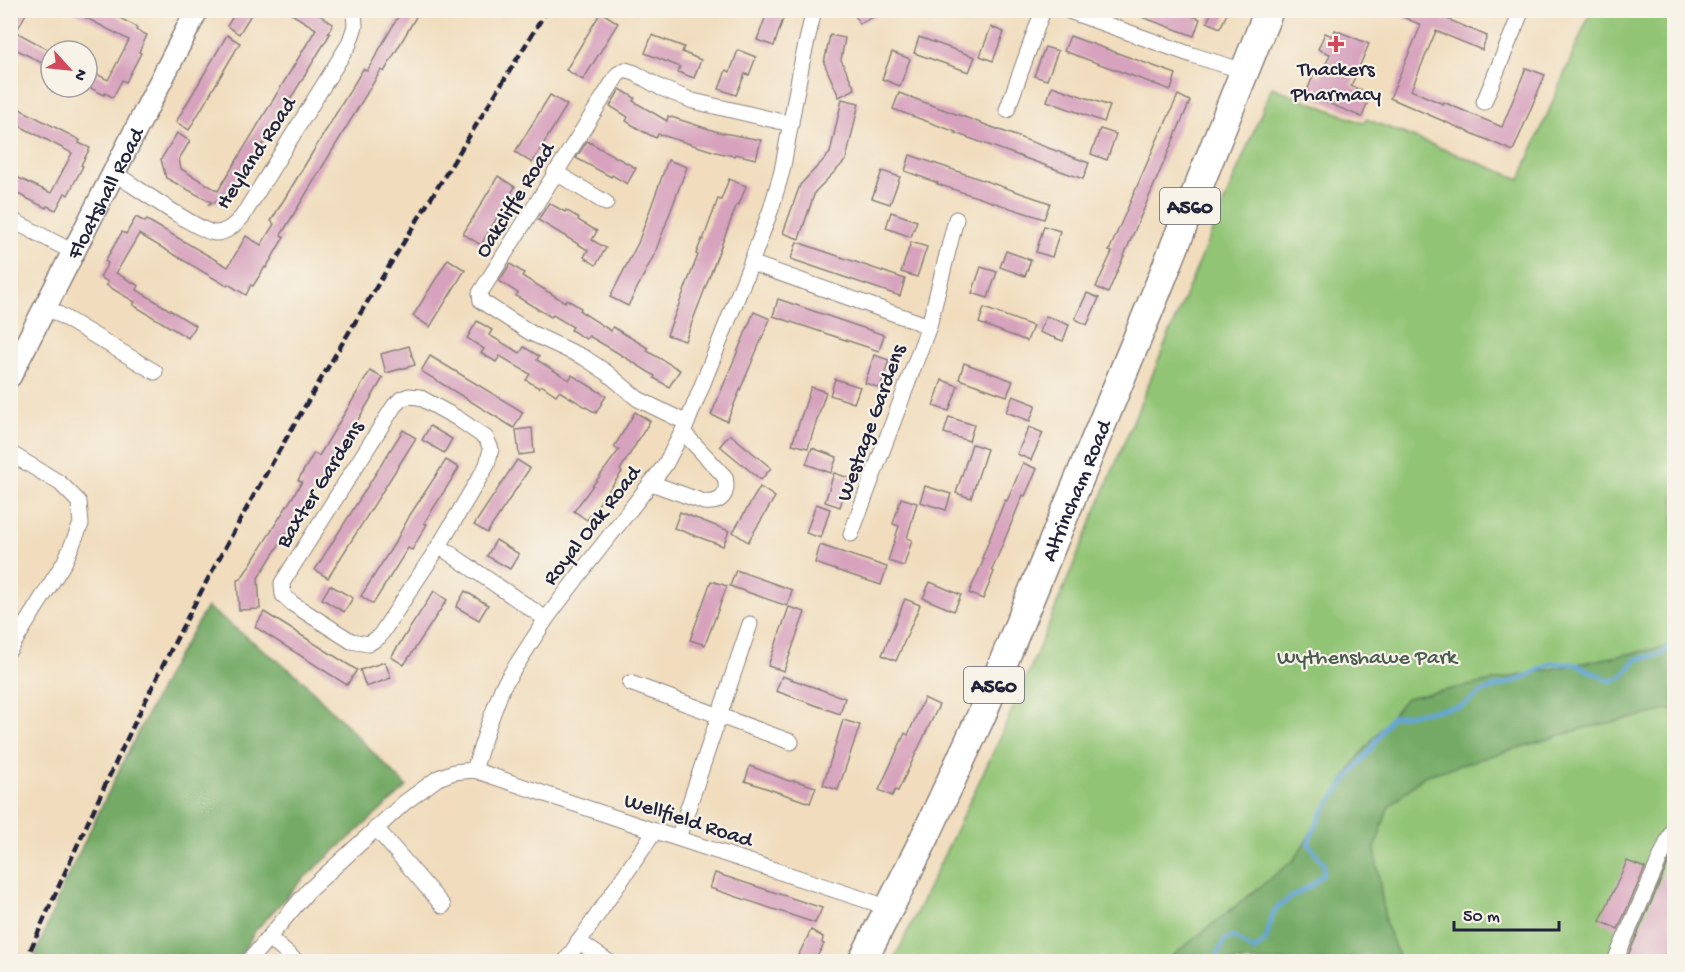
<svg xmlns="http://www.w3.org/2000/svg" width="1685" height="972" font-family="'Gochi Hand',sans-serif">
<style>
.green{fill:#91c475;stroke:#5a7358;stroke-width:1.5}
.forest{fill:#74aa66;stroke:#4b6650;stroke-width:1.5}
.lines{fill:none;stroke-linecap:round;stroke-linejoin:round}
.stream{stroke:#63a5d7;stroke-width:4.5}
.building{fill:#d7a2bd}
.street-casing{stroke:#8a807c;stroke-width:17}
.secondary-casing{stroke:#8a807c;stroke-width:25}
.highway-casing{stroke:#8a807c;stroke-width:31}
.street{stroke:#fff;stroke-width:15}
.secondary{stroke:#fff;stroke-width:22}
.highway{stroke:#fff;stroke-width:28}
.rail{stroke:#22223b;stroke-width:4.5;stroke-dasharray:9 4.5;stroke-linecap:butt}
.poi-dot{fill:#d1495b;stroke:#f7f3e8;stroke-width:2}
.labels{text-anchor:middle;stroke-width:4.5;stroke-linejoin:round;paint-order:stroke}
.shield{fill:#f7f3e8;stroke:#62616f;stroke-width:1.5}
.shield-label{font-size:21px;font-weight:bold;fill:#22223b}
.poi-label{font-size:22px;fill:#22223b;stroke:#f7f3e8}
.street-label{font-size:22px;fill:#22223b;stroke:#f7f3e8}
.park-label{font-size:22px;fill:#495b4f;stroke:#f7f3e8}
</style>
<rect width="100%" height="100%" fill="#f7f3e8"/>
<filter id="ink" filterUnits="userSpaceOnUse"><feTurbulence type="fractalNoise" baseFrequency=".0167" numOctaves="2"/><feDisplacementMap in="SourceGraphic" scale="12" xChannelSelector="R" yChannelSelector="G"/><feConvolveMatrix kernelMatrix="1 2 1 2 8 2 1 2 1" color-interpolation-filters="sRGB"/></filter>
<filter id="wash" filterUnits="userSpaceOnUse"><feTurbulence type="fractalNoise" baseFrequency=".008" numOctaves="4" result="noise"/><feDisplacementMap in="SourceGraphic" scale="24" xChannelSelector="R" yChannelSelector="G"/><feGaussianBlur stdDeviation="1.35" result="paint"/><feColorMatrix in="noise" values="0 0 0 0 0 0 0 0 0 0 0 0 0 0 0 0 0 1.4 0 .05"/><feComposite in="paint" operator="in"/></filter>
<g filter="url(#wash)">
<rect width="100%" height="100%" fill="#f1ddbe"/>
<path class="green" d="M1591 11H1674V961L893 962 997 744 1033 662 1272 87 1363 123 1366 119 1520 179Z"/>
<g class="forest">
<path d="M207 607 298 676 407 787 303 879 255 931 237 961H33L63 886 126 756 173 663Z"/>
<path d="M1674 645V709L1585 728 1424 776 1388 808 1375 849 1386 926 1401 961H1358L1353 956 1337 962 1166 961 1294 860 1357 759 1406 698Z"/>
</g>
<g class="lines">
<path class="stream" d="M1214 962 1225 939 1234 937 1254 951 1266 940 1272 916 1278 906 1313 884 1323 874 1324 864 1308 843 1322 813 1343 784 1371 749 1391 717 1462 706 1486 690 1521 679 1552 663 1575 664 1611 681 1623 676 1636 659 1662 654 1674 641"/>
</g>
<g id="blocks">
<g class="building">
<path d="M10 10H28L16 32 51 51V68L10 46Z"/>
<path d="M71 10H105L137 27 136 30 147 35 139 52 141 53 126 82 122 80 113 97 105 93 104 95 87 86V69L108 80 129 40Z"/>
<path d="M237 10H254L239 34 227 26Z"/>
<path d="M285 10H312L333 24 328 33 330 34 230 198 209 204 211 202 166 178 161 159 177 133 190 141 179 159 181 169 218 191 316 29Z"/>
<path d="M402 10H418L416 14 417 15 384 72 381 70 281 235 284 237 266 268 265 267 253 286 251 285 246 295 228 284 227 286 139 234 116 273 139 286 137 290 196 326 188 338 133 305 135 302 106 285 108 282 100 277 108 263 105 261 122 232 126 234 136 217 145 222 147 220 228 267 246 236 261 245 274 224 271 221 363 69 367 71Z"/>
<path d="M768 10 784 16 774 46 757 40Z"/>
<path d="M853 10H887L859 24Z"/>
<path d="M1129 10H1176L1200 19 1194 36 1128 12Z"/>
<path d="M1213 10H1229L1220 28 1207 22Z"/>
<path d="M1387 10H1426L1487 36 1482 50 1436 31 1411 90 1443 104V102L1502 127 1526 68 1545 75 1513 151 1390 98 1421 25Z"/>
<path d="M601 12 618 23 583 80 566 70Z"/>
<path d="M991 27 1004 32 993 61 980 56Z"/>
<path d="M1335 30 1369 44 1351 86 1371 94 1362 117 1306 94 1314 73 1321 76 1330 54 1318 49 1325 33 1332 36Z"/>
<path d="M227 35 240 43 189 130 176 122Z"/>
<path d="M652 35 684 47 682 52 701 60 694 78 678 72 680 67 645 53Z"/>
<path d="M830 35 845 38 841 60 855 89 839 97 824 63Z"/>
<path d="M1070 36 1176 74 1171 90 1064 51Z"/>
<path d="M919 37 975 57 969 72 914 53Z"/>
<path d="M1045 47 1058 51 1047 80 1034 76Z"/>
<path d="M738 50 756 57 749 75 745 74 736 95 719 89 726 70 730 72Z"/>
<path d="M892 52 910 59 900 86 882 79Z"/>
<path d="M1052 86 1110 106 1104 122 1047 101Z"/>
<path d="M620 89 635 98 633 101 667 121 668 116 718 132 761 140 756 159 735 154 734 156 716 152 658 134 656 138 642 131 626 121 628 117 610 106Z"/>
<path d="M899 93 1089 163 1083 179 955 133 956 132 893 109Z"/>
<path d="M550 95 567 105 532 163 515 152Z"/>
<path d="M1178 95 1190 101 1108 293 1096 287 1112 252 1109 251 1161 131H1162Z"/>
<path d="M842 99 859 103 846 160 815 192 799 239 783 233 800 185 830 153Z"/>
<path d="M10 104 80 140 79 143 90 148 81 165 83 166 68 195 65 193 56 210 47 206 46 208 10 190V174L51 193 72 153 10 121Z"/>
<path d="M1100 129 1116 134 1107 160 1091 154Z"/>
<path d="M587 141 636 168 627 184 612 175 611 177 576 158Z"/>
<path d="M910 155 1050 203 1044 219 937 184 938 183 905 171Z"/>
<path d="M668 160 687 167 655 253 628 306 610 297 638 243Z"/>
<path d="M882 171 900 177 890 204 872 198Z"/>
<path d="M498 176 515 187 481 245 463 234Z"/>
<path d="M729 179 746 186 739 205 737 204 685 341 667 335 698 255 696 254 702 239 703 240 718 199 721 200Z"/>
<path d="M549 203 565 212 566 210 579 218 578 220 597 231 592 240 606 248 596 265 584 257 588 250 538 220Z"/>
<path d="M891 212 917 221 911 237 886 228Z"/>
<path d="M1044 226 1060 231 1052 257 1036 252Z"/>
<path d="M797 242 905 279 900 296 791 259Z"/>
<path d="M911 242 927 247 917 277 901 272Z"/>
<path d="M1006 251 1031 260 1025 276 1000 267Z"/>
<path d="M448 259 465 270 430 327 413 316Z"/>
<path d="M510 264 524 273 522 276 565 302 566 299 581 308 580 311 611 331 613 327 648 348 647 351 680 370 669 387 654 378 655 376 618 353 589 336 586 339 571 330 573 327 553 315 551 317 516 296 518 293 499 281Z"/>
<path d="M981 267 997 272 988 298 972 293Z"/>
<path d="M1087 293 1099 298 1087 325 1075 319Z"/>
<path d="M778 299 884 335 879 351 773 316Z"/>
<path d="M984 308 1033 326 1027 341 979 323Z"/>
<path d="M754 312 770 319 727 421 711 415Z"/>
<path d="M1046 316 1069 325 1063 341 1039 332Z"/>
<path d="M477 321 492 330 489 335 520 353 524 347 539 356 537 360 569 380 572 375 606 396 596 413 559 391 556 395 541 385 539 388 526 380 530 374 500 356 496 362 481 353 484 349 467 338Z"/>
<path d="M409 346 415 365 386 373 381 354Z"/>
<path d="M874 355 889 360 880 388 865 383Z"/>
<path d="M430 356 523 412 514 428 421 371Z"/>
<path d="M964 363 1013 381 1007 396 959 379Z"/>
<path d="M370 371 383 378 352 430 258 578 260 609 239 610 237 580 241 579 302 482 298 480 314 453 319 456Z"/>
<path d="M835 379 860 387 854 403 830 395Z"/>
<path d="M942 380 958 386 949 411 933 406Z"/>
<path d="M811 387 826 392 808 448 792 444Z"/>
<path d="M1013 396 1036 405 1030 421 1006 412Z"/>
<path d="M635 412 650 421 620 470 622 472 587 520 574 511 619 450 614 447Z"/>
<path d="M949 417 974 425 969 441 944 433Z"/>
<path d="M430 426 452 439 444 453 422 440Z"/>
<path d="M1029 427 1043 433 1031 460 1017 454Z"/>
<path d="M532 428 534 453 519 455 516 430Z"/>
<path d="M403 430 416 438 328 578 315 570Z"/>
<path d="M730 434 771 468 761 480 720 446Z"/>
<path d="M972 444 987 449 971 498 956 493Z"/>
<path d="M812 448 837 457 831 473 806 464Z"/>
<path d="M446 460 459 468 424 523 427 524 412 550 408 548 373 604 361 596 396 541 410 515Z"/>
<path d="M517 460 530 468 487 533 474 525Z"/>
<path d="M1023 463 1037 469 1025 496 1023 495 992 570 994 572 983 599 969 593 984 559 982 558 1005 500 1007 501Z"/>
<path d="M834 473 849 478 840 507 825 502Z"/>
<path d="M925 486 951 494 946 510 920 502Z"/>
<path d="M760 487 775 497 748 542 733 532Z"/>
<path d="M901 498 917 503 907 538 912 540 904 566 888 561 899 526 893 524Z"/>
<path d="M816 504 830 509 821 538 806 533Z"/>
<path d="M680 512 729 531 723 546 674 528Z"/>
<path d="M496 540 519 554 510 569 487 556Z"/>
<path d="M820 545 887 567 881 585 815 563Z"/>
<path d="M736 570 792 590 787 606 730 586Z"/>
<path d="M711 581 727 586 705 645 690 640Z"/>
<path d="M930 582 961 595 954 611 923 598Z"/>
<path d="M330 585 353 598 344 612 322 599Z"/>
<path d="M434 591 447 600 404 665 391 657Z"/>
<path d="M465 591 488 605 479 620 456 607Z"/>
<path d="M905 599 920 605 896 661 882 655Z"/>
<path d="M789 607 805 612 784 671 768 666Z"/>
<path d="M264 612 357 670 347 685 255 627Z"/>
<path d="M385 662 391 678 366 687 360 670Z"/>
<path d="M782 676 845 698 840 714 776 691Z"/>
<path d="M924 698 939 705 898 791 895 790 892 796 879 790 905 733 908 735Z"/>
<path d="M843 720 860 725 838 790 823 785Z"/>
<path d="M750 766 789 781H796L816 787 810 803 745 781Z"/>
<path d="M1674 850V962H1635L1627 958Z"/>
<path d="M1627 861 1645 868 1618 929 1600 921Z"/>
<path d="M715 873 822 908 819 915 815 923 710 888Z"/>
<path d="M811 930 823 937 822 943 824 944 814 962H795Z"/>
</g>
</g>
</g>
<g filter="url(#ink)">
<use href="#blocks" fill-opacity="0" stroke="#8a807c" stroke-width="1.5"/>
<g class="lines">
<defs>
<g id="street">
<path d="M1066 10 1192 55 1244 71"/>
<path d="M1484 102 1522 10"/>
<path d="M1007 110 1043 10"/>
<path d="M555 172 606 203"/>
<path d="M114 173C132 184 199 232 215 233 227 233 234 225 242 217L349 44 355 26 354 10"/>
<path d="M10 219 73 252"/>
<path d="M751 263 929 326"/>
<path d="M45 306 155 372"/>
<path d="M409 396 419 397 457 418 486 438 491 449 487 465 439 546 379 637 368 644 351 641 293 604 283 595 282 583 394 406 401 399Z"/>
<path d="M687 423 638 399 606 372 585 358 531 333 481 301 480 293 618 74 625 70 635 73 661 88 693 101 791 124"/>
<path d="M10 453 60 483 79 502 81 524 65 561 10 649"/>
<path d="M651 483 704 502C722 504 729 494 725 477L683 432"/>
<path d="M851 534 929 326 956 219"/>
<path d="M439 546 546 619"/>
<path d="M630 683 791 742"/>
<path d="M474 770 488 726 503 686 546 619 586 566 665 465 687 423 751 263 771 209 782 171 802 62 814 10"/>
<path d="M376 828 443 906"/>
<path d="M678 838 750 624"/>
<path d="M269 938 297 962"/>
<path d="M578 941 609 962"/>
<path d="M1617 956 1674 827"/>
<path d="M248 962 308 891 404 803 438 778 454 772 474 770 655 831 890 908"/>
<path d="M565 962 655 831"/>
</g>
<g id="secondary">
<path id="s1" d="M10 376 197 10"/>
</g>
<g id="highway">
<path id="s2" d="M862 962 924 839 982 714 1156 293 1269 10"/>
</g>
</defs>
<use href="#street" class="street-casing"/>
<use href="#secondary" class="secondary-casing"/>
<use href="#highway" class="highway-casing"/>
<use href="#street" class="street"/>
<use href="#secondary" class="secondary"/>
<use href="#highway" class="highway"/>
<path class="rail" d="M25 962C88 820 152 679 227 544 326 362 439 187 547 10"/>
</g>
</g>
<path class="poi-dot" d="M1333 35h6v6h6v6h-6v6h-6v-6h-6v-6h6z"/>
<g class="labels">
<g class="shield">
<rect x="1160" y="188" width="60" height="36" rx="4.5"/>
<rect x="964" y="667" width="60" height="36" rx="4.5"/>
</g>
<g class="shield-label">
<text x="1190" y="213">A560</text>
<text x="994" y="692">A560</text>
</g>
<g class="poi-label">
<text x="1336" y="75">Thackers<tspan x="1336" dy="25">Pharmacy</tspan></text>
</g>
<g class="street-label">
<text transform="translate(254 152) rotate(-57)" y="8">Heyland Road</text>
<text dy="8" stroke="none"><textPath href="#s1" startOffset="206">Floatshall Road</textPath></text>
<text transform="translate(513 199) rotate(-58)" y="8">Oakcliffe Road</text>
<text transform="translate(869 422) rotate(-70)" y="8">Westage Gardens</text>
<text transform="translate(318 483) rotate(-58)" y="8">Baxter Gardens</text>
<text dy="8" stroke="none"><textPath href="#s2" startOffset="518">Altrincham Road</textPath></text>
<text transform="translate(590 524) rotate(-52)" y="8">Royal Oak Road</text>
<text transform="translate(689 818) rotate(18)" y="8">Wellfield Road</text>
</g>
<g class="park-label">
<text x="1367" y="663">Wythenshawe Park</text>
</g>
</g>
<rect width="1685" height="972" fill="none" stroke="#f7f3e8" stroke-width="36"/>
<g transform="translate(69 69) rotate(117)"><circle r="28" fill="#f7f3e8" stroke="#a29fa3" stroke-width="1.5"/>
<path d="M0-4.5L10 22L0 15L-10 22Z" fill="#d1495b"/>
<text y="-9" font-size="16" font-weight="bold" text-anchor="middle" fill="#22223b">N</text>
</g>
<path d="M1454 921v9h105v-9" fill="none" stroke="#22223b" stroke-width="3"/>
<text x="1463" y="921" font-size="18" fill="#22223b" stroke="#f7f3e8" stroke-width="4.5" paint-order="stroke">50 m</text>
</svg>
